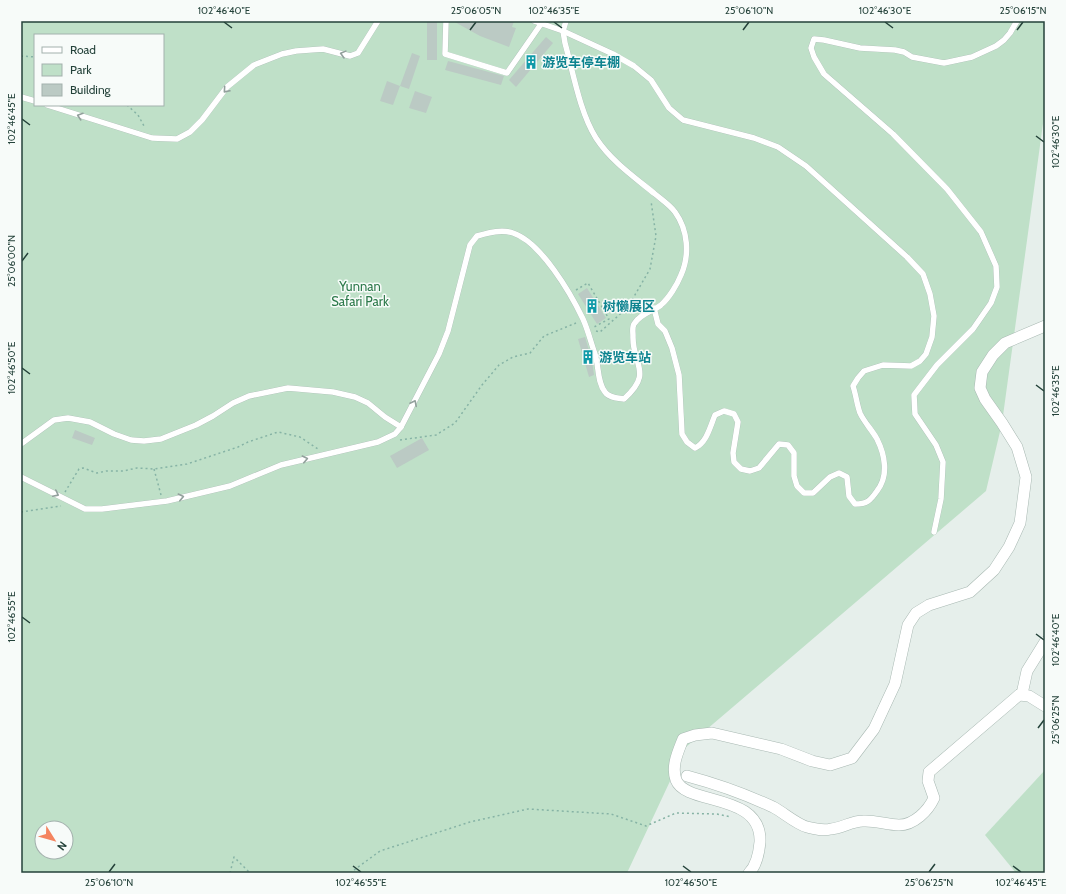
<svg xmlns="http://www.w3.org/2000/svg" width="1066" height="894" font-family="Cabin,'Noto Sans SC',sans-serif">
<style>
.green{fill:#bfe0c8;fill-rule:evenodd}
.building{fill:#bbcac4}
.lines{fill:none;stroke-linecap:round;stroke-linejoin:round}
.service-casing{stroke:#a8b8b2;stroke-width:6}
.minor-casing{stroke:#a8b8b2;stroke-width:12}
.path{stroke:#86b3a5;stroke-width:1.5;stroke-dasharray:2 3;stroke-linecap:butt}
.service{stroke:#fff;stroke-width:5.5}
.minor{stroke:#fff;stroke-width:11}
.oneway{stroke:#92a09c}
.ticks{fill:none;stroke:#24423a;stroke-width:1.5}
.labels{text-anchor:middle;stroke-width:3;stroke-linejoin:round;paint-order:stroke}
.culture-label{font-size:13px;font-weight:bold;fill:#0d838f;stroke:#f7fbf9;text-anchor:start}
.park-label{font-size:13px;fill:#2d7a4b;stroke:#f7fbf9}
.neatline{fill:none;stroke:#24423a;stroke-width:1.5}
.ticks-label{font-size:10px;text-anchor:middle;fill:#24423a}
</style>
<rect width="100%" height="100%" fill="#e6efeb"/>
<g class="green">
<path d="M21 21H1045V109L1002 423 986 491 686 747 627 873H21ZM35 35H163V105H35ZM42 828H66V852H42Z"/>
<path d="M1045 770V873H1016L985 835Z"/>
</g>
<g class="building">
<rect x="427" y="21" width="10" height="39"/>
<path d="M453 21H514L512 27 516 28 509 47 480 36Z"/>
<path d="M546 37 553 43 516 87 509 80Z"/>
<path d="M412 53 420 56 409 89 400 86Z"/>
<path d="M448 61 504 76 501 85 445 70Z"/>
<path d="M387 81 400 86 393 105 380 101Z"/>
<path d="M415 91 432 97 426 113 409 108Z"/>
<path d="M587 288 606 318 597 324 578 294Z"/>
<path d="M585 337 592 360 594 375 589 377 578 339Z"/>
<path d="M75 430 95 438 92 445 72 438Z"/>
<path d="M422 438 429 450 397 468 390 456Z"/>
</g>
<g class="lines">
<defs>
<g id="service">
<path d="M446 21 445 54 507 73 541 24"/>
<path d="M534 21 563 31 613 54 634 66 651 80 669 108 683 120 754 138 778 147 806 166 907 257 923 274 930 294 934 316 932 337 926 354 920 361 911 366 883 365 864 371 858 378 853 386C856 395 857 405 860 413 864 422 872 430 877 439 885 455 889 476 877 491 870 501 867 504 855 504L849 496 847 477 839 473 830 477 813 493H804L797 486 794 476V453L788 445 779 444 759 468 750 471 741 469 734 462 733 453 738 422 734 414 724 411 715 415C710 427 707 442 695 448L687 442 682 434 679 375 672 348 665 331 658 324 654 308"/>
<path d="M21 97 35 101"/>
<path d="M47 105 152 138 177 139 190 132 202 120 227 87 254 65 282 54 296 51 323 49 350 56 358 53 378 21"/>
<path d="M21 444 54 420 68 418 90 422 114 434 131 440 144 441 161 439 196 425 213 416 233 403 249 396 288 388 333 392 355 397 368 403 385 417 401 427"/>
<path d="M21 477 85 509H102L167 501 230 486 281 465 378 442 395 434 401 427 439 354 448 331 470 245 477 236C488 233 501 229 513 233 541 242 571 294 583 319 588 330 591 343 595 354 599 366 597 382 605 392 609 398 618 398 624 399 654 372 632 365 633 336 633 332 632 327 634 324 641 313 652 312 661 305 669 298 677 285 681 275 690 255 688 230 675 212 670 205 661 199 655 194 634 177 611 161 596 138 580 113 573 72 565 43L563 31 566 21"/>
<path d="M934 532 941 499 943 462 936 445 915 414 914 395 937 365 973 329 991 303 997 287 996 266 981 232 947 189 893 134 824 74 814 57 811 48 814 39 824 40 860 48 895 50 904 52 912 57 944 63 972 57 996 46 1004 40 1010 33 1017 21"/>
</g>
<g id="minor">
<path d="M1019 695 1022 694 1027 671 1045 642"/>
<path d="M687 776C717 784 745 794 773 807 783 812 796 824 807 827 815 829 823 831 831 829 842 828 852 821 863 821 875 820 887 825 899 825 914 825 928 811 934 798L928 781 929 772 1012 701 1019 695 1029 696 1045 706"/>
<path d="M749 873C757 865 759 853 760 842 762 792 686 806 676 780 671 766 678 752 683 739L695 735 712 733 781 749 812 761 830 765 852 758 874 729 895 684 908 625 916 613 929 605 970 592 994 570 1009 547 1020 523 1026 477 1017 447 1002 423 985 399 980 388 982 372 993 355 1005 343 1045 326"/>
</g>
</defs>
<use href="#service" class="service-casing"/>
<use href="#minor" class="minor-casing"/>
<g class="path">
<path d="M21 56 35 57"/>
<path d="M127 105 138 115 144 126V128"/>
<path d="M576 290 588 283 609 319 594 327"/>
<path d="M596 331 600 332 628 307 650 269 656 236 651 201"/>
<path d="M400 440 436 435 455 423 482 385 499 365 513 357 530 353 544 336 576 323"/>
<path d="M154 469 161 495"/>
<path d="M65 492 79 469 83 468 97 473 106 471H123L137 468 154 469 187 464 238 447 248 442 278 432 300 437 318 449"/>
<path d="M21 512 61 506"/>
<path d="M230 873 234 857 250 873"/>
<path d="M350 873 380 851 470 822 528 809 611 814 646 826 676 813 717 814 731 817"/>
</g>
<use href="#service" class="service"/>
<use href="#minor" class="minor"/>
</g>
<defs><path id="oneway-chevron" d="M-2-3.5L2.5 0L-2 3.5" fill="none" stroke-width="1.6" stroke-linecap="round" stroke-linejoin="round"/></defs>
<g class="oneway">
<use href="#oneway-chevron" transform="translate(343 54) rotate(-165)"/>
<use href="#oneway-chevron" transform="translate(226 90) rotate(131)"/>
<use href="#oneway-chevron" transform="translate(80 116) rotate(-162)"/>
<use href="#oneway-chevron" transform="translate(414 403) rotate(-63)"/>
<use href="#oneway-chevron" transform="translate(305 459) rotate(-13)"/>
<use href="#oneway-chevron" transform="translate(56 494) rotate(27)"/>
<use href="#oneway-chevron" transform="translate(181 497) rotate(-13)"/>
</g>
<path class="ticks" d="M224 22 232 28M554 22 562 28M885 22 893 28M470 30 476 22M743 30 749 22M1017 30 1023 22M22 119 30 125M1036 136 1044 142M22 261 28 253M22 368 30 374M1036 385 1044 391M22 617 30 623M1036 634 1044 640M1038 728 1044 720M353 866 361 872M683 866 691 872M1013 866 1021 872M109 872 115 864M929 872 935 864"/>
<defs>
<symbol id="building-bare" viewBox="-9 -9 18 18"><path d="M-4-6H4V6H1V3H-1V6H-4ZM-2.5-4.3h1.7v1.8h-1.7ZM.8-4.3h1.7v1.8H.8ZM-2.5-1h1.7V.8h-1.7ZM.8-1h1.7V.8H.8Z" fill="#0f9aa8" stroke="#f7fbf9" stroke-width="2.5" paint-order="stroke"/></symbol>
</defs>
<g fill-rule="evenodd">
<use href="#building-bare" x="521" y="52" width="20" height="20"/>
<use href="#building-bare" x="582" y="296" width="20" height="20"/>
<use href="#building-bare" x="578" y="347" width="20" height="20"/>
</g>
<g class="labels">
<g class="culture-label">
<text x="542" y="67">游览车停车棚</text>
<text x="603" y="311">树懒展区</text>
<text x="599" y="362">游览车站</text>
</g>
<g class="park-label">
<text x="360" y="291">Yunnan<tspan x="360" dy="15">Safari Park</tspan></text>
</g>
</g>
<rect width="1066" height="894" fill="none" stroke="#f7fbf9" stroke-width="44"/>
<rect x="34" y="34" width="130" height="72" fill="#f7fbf9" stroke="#a3b1ad"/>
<rect x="42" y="47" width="20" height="6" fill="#ffffff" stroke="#a3b1ad"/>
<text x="70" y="54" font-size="12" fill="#24423a">Road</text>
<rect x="42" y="64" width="20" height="12" fill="#bfe0c8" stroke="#a3b1ad"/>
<text x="70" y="74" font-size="12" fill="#24423a">Park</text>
<rect x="42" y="84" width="20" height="12" fill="#bbcac4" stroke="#a3b1ad"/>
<text x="70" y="94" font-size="12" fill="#24423a">Building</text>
<g transform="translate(54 840) rotate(127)"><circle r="19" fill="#f7fbf9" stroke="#a3b1ad"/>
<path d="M0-3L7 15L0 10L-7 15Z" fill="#f4845f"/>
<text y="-6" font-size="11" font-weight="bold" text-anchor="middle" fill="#24423a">N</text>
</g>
<rect x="22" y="22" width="1022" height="850" class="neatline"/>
<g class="ticks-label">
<text x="224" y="14">102°46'40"E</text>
<text x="476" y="14">25°06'05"N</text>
<text x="554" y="14">102°46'35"E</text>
<text x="749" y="14">25°06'10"N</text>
<text x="885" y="14">102°46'30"E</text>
<text x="1023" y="14">25°06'15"N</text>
<text transform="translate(11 119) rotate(-90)" y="4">102°46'45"E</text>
<text transform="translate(1055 142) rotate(-90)" y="4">102°46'30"E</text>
<text transform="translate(11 261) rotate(-90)" y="4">25°06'00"N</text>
<text transform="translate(11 368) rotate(-90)" y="4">102°46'50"E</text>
<text transform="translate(1055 391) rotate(-90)" y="4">102°46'35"E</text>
<text transform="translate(11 617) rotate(-90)" y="4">102°46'55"E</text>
<text transform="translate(1055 640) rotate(-90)" y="4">102°46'40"E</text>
<text transform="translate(1055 720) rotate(-90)" y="4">25°06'25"N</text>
<text x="109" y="886">25°06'10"N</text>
<text x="361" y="886">102°46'55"E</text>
<text x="691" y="886">102°46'50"E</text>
<text x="929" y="886">25°06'25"N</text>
<text x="1021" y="886">102°46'45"E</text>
</g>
</svg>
